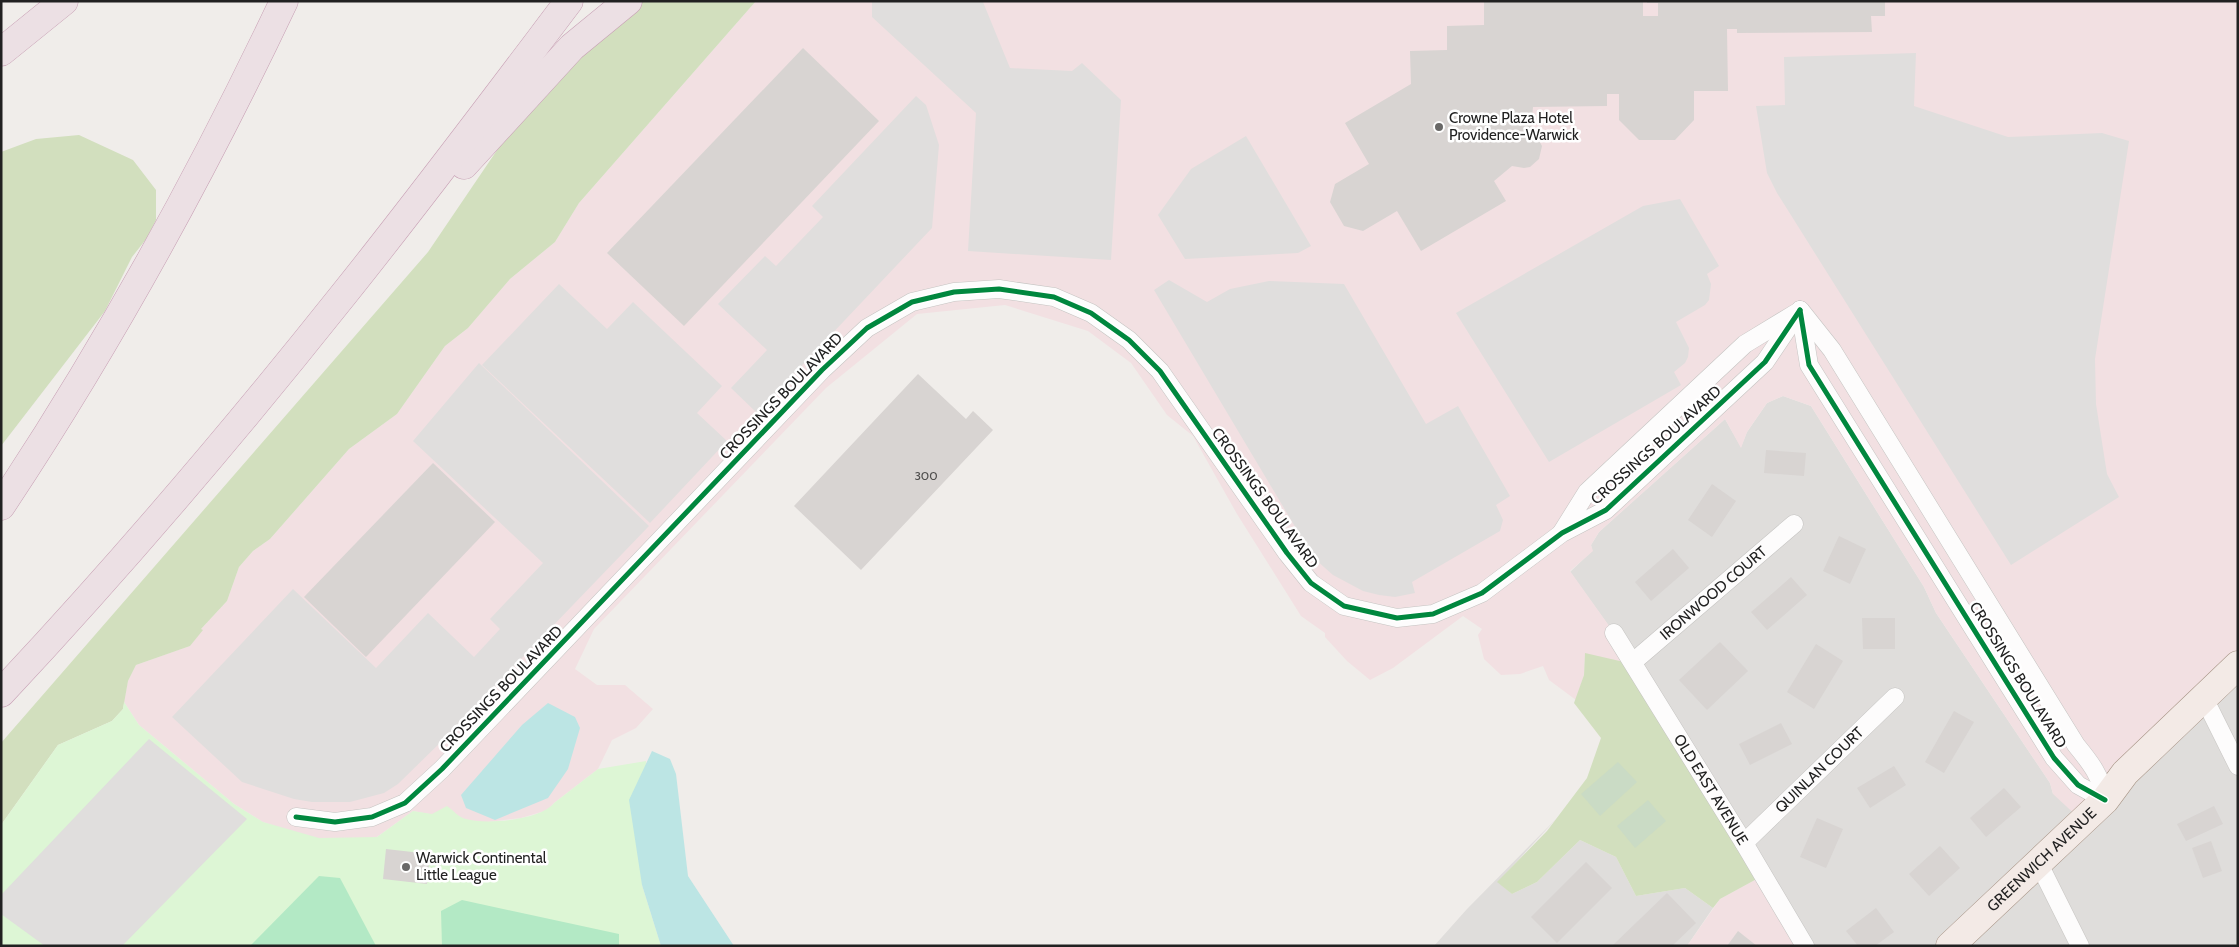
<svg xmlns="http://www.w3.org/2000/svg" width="2239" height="947" font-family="Cabin,sans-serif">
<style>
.residential{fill:#dfdddb}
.commercial{fill:#f2e0e2}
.forest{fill:#d2dfbe}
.cemetery{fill:#cadbc5}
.park{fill:#ddf6d5}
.pitch{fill:#b3e9c5}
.parking{fill:#e0dedd}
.water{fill:#bce5e4}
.building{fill:#d8d4d2}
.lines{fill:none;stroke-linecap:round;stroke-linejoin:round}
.street-casing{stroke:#c5c4c2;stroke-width:19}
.primary-casing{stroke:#a79486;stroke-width:29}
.highway-casing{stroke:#c79fb4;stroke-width:29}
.street{stroke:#fdfcfc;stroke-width:18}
.primary{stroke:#f3eae6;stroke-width:28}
.highway{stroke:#ece0e4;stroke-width:28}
.cycleway-casing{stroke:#fff;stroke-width:8}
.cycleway{stroke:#00873e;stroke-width:5}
.poi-dot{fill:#696867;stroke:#fff;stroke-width:2}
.labels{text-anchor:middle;stroke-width:5;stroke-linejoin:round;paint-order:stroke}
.number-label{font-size:12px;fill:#4f4e4d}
.poi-label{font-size:15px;fill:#212121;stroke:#fff;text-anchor:start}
.street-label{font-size:15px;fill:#212121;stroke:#fff}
</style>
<rect width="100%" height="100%" fill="#f0edea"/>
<g class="residential">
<path d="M1783 396 1811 406 1924 587 1936 613 2050 783 2053 794 2238 673V946H1808L1637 665 1570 572 1592 551 1591 545 1599 532 1725 419 1741 447 1747 432 1767 403Z"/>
<path d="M1557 818 1498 882 1512 894 1537 882 1580 840 1616 857 1636 896 1685 888 1713 908 1687 946H1434L1467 909Z"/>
</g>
<g class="commercial">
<path d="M756 1H2234L2238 3V673L2080 819 2053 794 2050 783 1936 613 1924 587 1811 406 1783 396 1767 403 1747 432 1741 448 1725 419 1599 532 1591 545 1593 551 1570 571 1637 665 1585 654 1584 675 1576 700 1549 680 1543 666 1520 674 1501 675 1484 659 1478 635 1482 629 1463 616 1393 668 1370 680 1347 661 1325 637V633L1301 616 1237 514 1193 436 1167 415 1131 363 1088 331 1005 305 917 314 826 388 594 629 575 669 597 685H625L653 709 636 728 612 740 598 769 554 803 548 810 521 818 479 823 413 811 367 844 321 841 263 822 234 804 139 725 124 702 128 681 136 665 190 646 201 629 227 601 239 567 253 551 270 539 349 449 397 414 445 346 468 328 510 279 555 242 579 203Z"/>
<path d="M1764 875 1807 946H1687L1720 899Z"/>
</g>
<g class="forest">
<path d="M639 1H756L579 203 555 242 510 279 468 328 445 346 397 414 349 449 270 539 253 551 239 567 227 601 201 629 203 630 190 646 136 665 128 681 123 709 112 721 58 745 1 825V743L428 252 531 100Z"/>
<path d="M79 135 133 160 156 190V220L147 238 132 257 105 311 1 446V152L36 139Z"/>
<path d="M1585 653 1637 665 1764 875 1720 899 1713 908 1685 888 1636 896 1616 857 1580 840 1537 882 1512 894 1497 882 1547 831 1587 778 1601 738 1574 703 1584 675Z"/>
</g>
<g class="cemetery">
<path d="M1618 762 1637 782 1600 816 1581 794Z"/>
<path d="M1648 800 1666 821 1635 848 1617 826Z"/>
</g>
<path class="park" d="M124 702 139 725 234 804 263 822 319 838 377 837 413 811 432 814 447 806C453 810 459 818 466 819 486 825 541 820 554 803L598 769 646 761 642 885 661 946H1V825L58 745 112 721 123 709Z"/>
<g class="pitch">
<path d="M319 876 340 878 376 946H250Z"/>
<path d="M462 900 619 934V946H442L441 911Z"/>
</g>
<g class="parking">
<path d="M872 1 983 2 1010 68 1072 71 1082 63 1121 100 1111 260 968 251 976 113 872 17Z"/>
<path d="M1916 53 1914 106 2008 137 2102 133 2129 141 2095 359 2096 404 2107 474 2119 497 2011 565 1777 193 1767 173 1756 106 1785 105 1784 57Z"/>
<path d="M916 96 926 105 939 145 932 228 757 413 731 388 767 350 718 304 765 256 776 266 823 217 812 206Z"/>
<path d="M1246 136 1311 246 1298 253 1185 259 1158 215 1191 169Z"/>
<path d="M1680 199 1719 266 1707 274 1711 284 1709 300 1705 305 1676 322 1689 348 1688 357 1685 363 1674 372 1681 385 1549 462 1456 313 1643 206Z"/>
<path d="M1169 280 1207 302 1230 289 1269 281 1344 284 1426 424 1458 406 1510 496 1496 505 1503 520 1500 531 1412 582 1415 593 1395 597 1379 595 1363 591 1333 575 1316 560 1306 545 1154 290Z"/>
<path d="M559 284 607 329 633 302 722 386 697 413 727 441 650 523 482 365Z"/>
<path d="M479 363 649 526 446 737 398 784 384 793 350 802H312L294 799 242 782 172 717 293 589 376 668 428 613 474 657 500 629 490 619 543 563 413 441Z"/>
<path d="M149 739 247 819 122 946H45L1 914V895Z"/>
</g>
<g class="water">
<path d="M548 703 575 717 580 728 568 769 548 798 495 820 466 808 461 795 522 725Z"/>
<path d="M652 751 670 759 676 774 688 876 734 946H661L642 885 629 800Z"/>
</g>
<g class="building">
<path d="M1484 1H1643V16H1658V3H1647V1H1885V16H1871L1872 32 1737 33V29H1727L1728 91H1694V120L1675 140H1639L1619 120V94H1607V106L1533 107 1531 131 1536 135 1542 146 1539 159 1530 167 1524 168 1512 166 1494 181 1506 201 1421 251 1397 211 1363 231 1344 226 1330 202 1335 184 1369 164 1345 123 1411 84 1410 51 1447 50V26L1484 25Z"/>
<path d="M803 48 879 121 684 326 607 253Z"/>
<path d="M918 374 966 419 973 411 993 430 861 570 794 506Z"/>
<path d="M1766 450 1806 453 1804 476 1764 473Z"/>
<path d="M433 463 495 522 366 657 304 597Z"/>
<path d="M1712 484 1736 501 1712 537 1688 520Z"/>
<path d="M1839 536 1866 549 1850 584 1823 571Z"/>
<path d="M1673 549 1689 568 1651 601 1635 582Z"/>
<path d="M1791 577 1807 595 1767 630 1751 612Z"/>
<path d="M1862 618H1895V649H1863Z"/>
<path d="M1720 642 1748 671 1707 710 1679 680Z"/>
<path d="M1816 644 1843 661 1814 709 1787 692Z"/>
<path d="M1954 711 1974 722 1944 773 1925 762Z"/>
<path d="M1781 723 1792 744 1750 765 1739 744Z"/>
<path d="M1894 766 1906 785 1870 808 1857 788Z"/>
<path d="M2004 788 2021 807 1986 837 1970 818Z"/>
<path d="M2214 806 2223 824 2186 841 2177 824Z"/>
<path d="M1817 818 1843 829 1826 868 1800 857Z"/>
<path d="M2211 841 2222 871 2203 878 2192 848Z"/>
<path d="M1940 846 1960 868 1929 896 1909 874Z"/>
<path d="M386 849 430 854 427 884 383 879Z"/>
<path d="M1586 862 1612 888 1557 943 1531 917Z"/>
<path d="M1667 893 1696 923 1672 946H1612Z"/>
<path d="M1876 908 1894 932 1875 946H1858L1846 931Z"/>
<path d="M1738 931 1757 946H1727Z"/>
</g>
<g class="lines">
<defs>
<g id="street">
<path d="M1800 310 1809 365 2054 758 2078 785 2105 800"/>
<path d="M1801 311 1832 350 2076 745C2090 762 2102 777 2105 800"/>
<path d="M1562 532 1587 492 1745 344 1796 313"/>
<path id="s1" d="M1614 633 1744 843 1805 946"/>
<path id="s2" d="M1633 662 1794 524"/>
<path d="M2204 698 2238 766"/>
<path d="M296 817 335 822 372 817 405 803 442 769 822 370 867 328 912 302 954 292 999 289 1054 297 1091 313 1129 340 1160 371 1287 553 1311 583 1344 606 1397 618 1433 614 1482 593 1562 533 1606 510 1765 362 1800 310"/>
<path id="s3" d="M1744 843 1895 697"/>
<path d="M2038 862 2080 946"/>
</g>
<g id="primary">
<path id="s4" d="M1950 946 2105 800 2125 773 2238 665"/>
</g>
<g id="highway">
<path d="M1 52 64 1"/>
<path d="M464 165 572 47 628 1"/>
<path d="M1 506C108 345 201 176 284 1"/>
<path d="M1 693C121 565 235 431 344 294 421 198 495 99 569 1"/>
</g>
</defs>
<use href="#street" class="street-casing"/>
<use href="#primary" class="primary-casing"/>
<use href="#highway" class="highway-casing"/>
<use href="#street" class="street"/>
<use href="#primary" class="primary"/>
<use href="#highway" class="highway"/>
<defs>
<g id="cycleway">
<path d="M1800 310 1809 365 2054 758 2078 785 2105 800"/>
<path d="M296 817 335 822 372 817 405 803 442 769 822 370 867 328 912 302 954 292 999 289 1054 297 1091 313 1129 340 1160 371 1287 553 1311 583 1344 606 1397 618 1433 614 1482 593 1562 533 1606 510 1765 362 1800 310"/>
</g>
</defs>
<use href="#cycleway" class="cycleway-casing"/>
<use href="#cycleway" class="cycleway"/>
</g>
<g class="poi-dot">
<circle cx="1439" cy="127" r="5"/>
<circle cx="406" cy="867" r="5"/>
</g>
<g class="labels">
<g class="number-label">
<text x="926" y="480">300</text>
</g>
<g class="poi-label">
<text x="1449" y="123">Crowne Plaza Hotel<tspan x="1449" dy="17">Providence-Warwick</tspan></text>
<text x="416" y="863">Warwick Continental<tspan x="416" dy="17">Little League</tspan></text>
</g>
<g class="street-label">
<text transform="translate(781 396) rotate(-46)" y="5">CROSSINGS BOULAVARD</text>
<text transform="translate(1656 445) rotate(-42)" y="5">CROSSINGS BOULAVARD</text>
<text transform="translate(1265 498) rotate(54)" y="5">CROSSINGS BOULAVARD</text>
<text dy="5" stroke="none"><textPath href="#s2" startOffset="106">IRONWOOD COURT</textPath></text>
<text transform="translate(2018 675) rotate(58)" y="5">CROSSINGS BOULAVARD</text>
<text transform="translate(501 689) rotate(-46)" y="5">CROSSINGS BOULAVARD</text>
<text dy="5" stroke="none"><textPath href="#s3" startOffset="105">QUINLAN COURT</textPath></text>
<text dy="5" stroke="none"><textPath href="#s1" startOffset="184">OLD EAST AVENUE</textPath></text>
<text dy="5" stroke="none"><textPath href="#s4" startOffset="126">GREENWICH AVENUE</textPath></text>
</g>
</g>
<rect width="2239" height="947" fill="none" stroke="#212121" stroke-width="5"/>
</svg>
